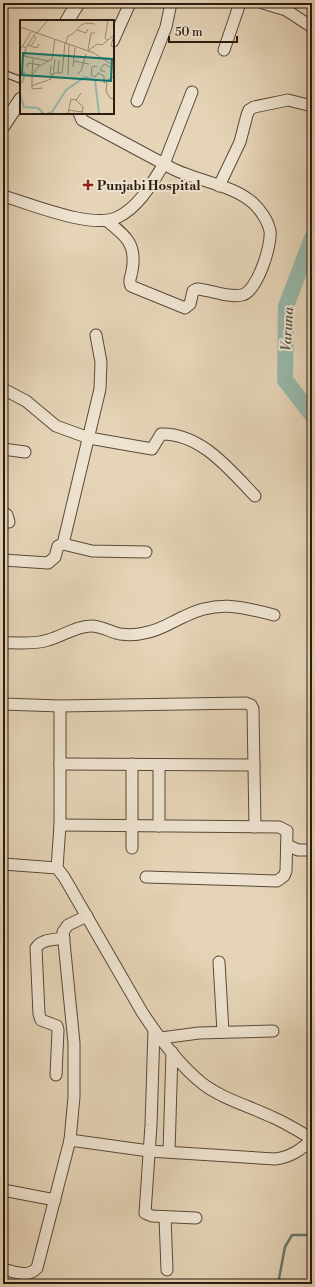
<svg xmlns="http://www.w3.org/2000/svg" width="315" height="1287" font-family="'Libre Bodoni',serif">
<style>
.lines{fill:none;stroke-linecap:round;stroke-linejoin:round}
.stream{stroke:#6b796c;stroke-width:2.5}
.river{stroke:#96b8ab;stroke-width:16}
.service-casing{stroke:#594938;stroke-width:8}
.minor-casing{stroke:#594938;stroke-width:13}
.tertiary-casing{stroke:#594938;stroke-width:15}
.service{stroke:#eee3d0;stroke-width:5.5}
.minor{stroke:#eee3d0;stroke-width:11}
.tertiary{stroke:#eee3d0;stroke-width:13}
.poi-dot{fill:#8f2418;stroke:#eee3d0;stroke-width:1.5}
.labels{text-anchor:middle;stroke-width:4;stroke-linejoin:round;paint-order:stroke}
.poi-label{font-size:13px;font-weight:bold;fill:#2a1b0e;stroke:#eee3d0;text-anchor:start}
.water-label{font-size:14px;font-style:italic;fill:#4a4a3d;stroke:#eee3d0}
.inset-river{fill:none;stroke:#96b8ab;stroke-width:2}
.inset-road{fill:none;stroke:#9a8a73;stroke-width:1}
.view{fill:#0f766e;fill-opacity:0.15;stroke:#0f766e;stroke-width:2}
.inset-edge{fill:none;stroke:#2a1b0e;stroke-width:2}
</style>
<rect width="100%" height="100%" fill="#e5d4b7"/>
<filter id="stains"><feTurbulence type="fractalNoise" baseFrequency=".005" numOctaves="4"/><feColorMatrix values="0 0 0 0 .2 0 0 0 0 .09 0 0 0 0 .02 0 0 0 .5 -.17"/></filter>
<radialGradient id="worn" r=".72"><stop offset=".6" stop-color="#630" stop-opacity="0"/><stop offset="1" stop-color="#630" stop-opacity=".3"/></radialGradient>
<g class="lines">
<path class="stream" d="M278 1284 285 1247 292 1235H307L312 1238"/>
<path class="river" d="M312 238 286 306 285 380 312 415"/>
<defs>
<path id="service" d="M3 73 21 80"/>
<g id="minor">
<path d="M263 3 286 10 312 27"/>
<path d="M113 41 130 3"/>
<path d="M224 50 240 3"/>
<path d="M137 101 166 27 171 3"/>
<path d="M79 113 82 120 164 164 192 92"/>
<path d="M219 186 240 142 247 115 249 110 254 107 288 100 312 106"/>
<path d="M3 196C32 204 92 230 118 217 139 207 152 183 164 164 171 168 178 172 186 174 208 183 235 187 253 203 260 209 268 221 270 231 272 245 257 292 242 295 228 298 211 290 197 289L193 291 190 304 185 308 131 286C128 281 131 277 132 271 137 244 126 236 107 221"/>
<path d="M3 389 26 401 56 426 89 438 152 449 161 434C201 433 230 470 255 496"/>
<path d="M3 449 25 452"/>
<path d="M3 512 7 515 9 522"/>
<path d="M63 544 100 389 101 362 96 335"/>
<path d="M3 560 48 563 55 557 58 546 63 544 92 551 146 552"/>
<path d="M3 643C18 642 34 645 48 640 63 636 76 626 91 626 102 626 110 632 120 634 128 635 137 635 144 633 159 631 170 623 183 617 216 600 240 606 274 615"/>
<path d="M3 704 60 706 246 703 251 705 253 709 255 827"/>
<path d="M60 764 254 765"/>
<path d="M60 825 279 827 287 831 286 871 284 876 277 881 146 877"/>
<path d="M159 826V765"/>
<path d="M287 845 298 850H312"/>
<path d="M132 848V764"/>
<path d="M3 864 57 868 64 877 142 1012C159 1038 179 1065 203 1084 223 1099 249 1106 272 1117 286 1123 299 1131 312 1139"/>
<path d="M57 868 60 825V706"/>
<path d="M219 962 223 1032"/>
<path d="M154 1030 151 1125 145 1213 152 1216 196 1218"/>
<path d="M161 1038 199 1033 273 1031"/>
<path d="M56 1075 58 1030 57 1026 41 1020 39 1014 36 948C41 939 54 940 64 938"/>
<path d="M70 1140 149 1151 275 1159C291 1157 300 1150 312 1140"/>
<path d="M169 1152 172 1052"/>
<path d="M3 1190 55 1200"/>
<path d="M165 1217 167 1270"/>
<path d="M3 1269C15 1272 28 1278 37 1268L70 1140 74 1097V1043L63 932 68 925 87 916"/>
</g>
<g id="tertiary">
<path d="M67 21 78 3"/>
<path d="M3 126 21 99"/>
</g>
</defs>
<use href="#service" class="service-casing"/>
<use href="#minor" class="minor-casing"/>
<use href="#tertiary" class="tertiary-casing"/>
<use href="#service" class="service"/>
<use href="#minor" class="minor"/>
<use href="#tertiary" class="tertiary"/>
</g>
<path class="poi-dot" d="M86 179h4v4h4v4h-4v4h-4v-4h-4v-4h4z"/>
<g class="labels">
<g class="poi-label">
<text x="97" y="190">Punjabi Hospital</text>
</g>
<g class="water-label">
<text transform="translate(287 329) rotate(-87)" y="5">Varuna</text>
</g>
</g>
<g transform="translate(20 20)">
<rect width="94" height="94" fill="#e5d4b7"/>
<path class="inset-river" d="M0 52 5 53 2 63M0 74 4 87 18 88 24 94M27 94 32 92 46 70 65 57 75 60 79 94"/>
<path class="inset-road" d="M0 7 74 33 94 46M57 10 66 13 68 9M16 14 28 0M94 15 91 26 94 27M88 20 85 18 88 0M46 23 48 16 54 13 61 5 66 3 75 4M7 25 17 28 19 24M2 26 6 28 4 36 28 41M11 26 16 18 14 16M6 28 15 14M0 30 11 12M68 30 71 13H75M68 31 77 24 82 25 94 15M54 41 69 44M31 45 30 54 33 55 35 39M77 46 72 47 71 55 75 57 78 53M7 47 8 43 20 45M53 47 55 28M85 52 80 50 84 44 94 49M34 53H42L45 23M38 53 39 40M78 53 84 56V63M57 54 61 51 66 34M12 55 13 39M48 55 49 24M87 62 86 71 90 78 94 79M84 63 94 56M11 66 31 59 32 55M23 68 12 69V55L18 47 32 39 35 19M61 73 56 80 63 87 62 94M48 90 62 92M48 94 51 79 56 80"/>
<path class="view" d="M3 33 92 39 91 61 2 55Z"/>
<rect width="94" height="94" class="inset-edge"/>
</g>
<rect width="315" height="1287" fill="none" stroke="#e5d4b7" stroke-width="16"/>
<rect x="4" y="4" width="307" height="1279" fill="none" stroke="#2a1b0e" stroke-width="2"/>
<rect x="8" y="8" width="299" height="1271" fill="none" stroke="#2a1b0e"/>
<path d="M169 36v6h68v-6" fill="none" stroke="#2a1b0e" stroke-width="2"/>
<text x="175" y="36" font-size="12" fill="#2a1b0e" stroke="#eee3d0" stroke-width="3" paint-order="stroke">50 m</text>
<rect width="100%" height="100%" filter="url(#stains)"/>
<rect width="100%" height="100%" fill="url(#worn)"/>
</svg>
